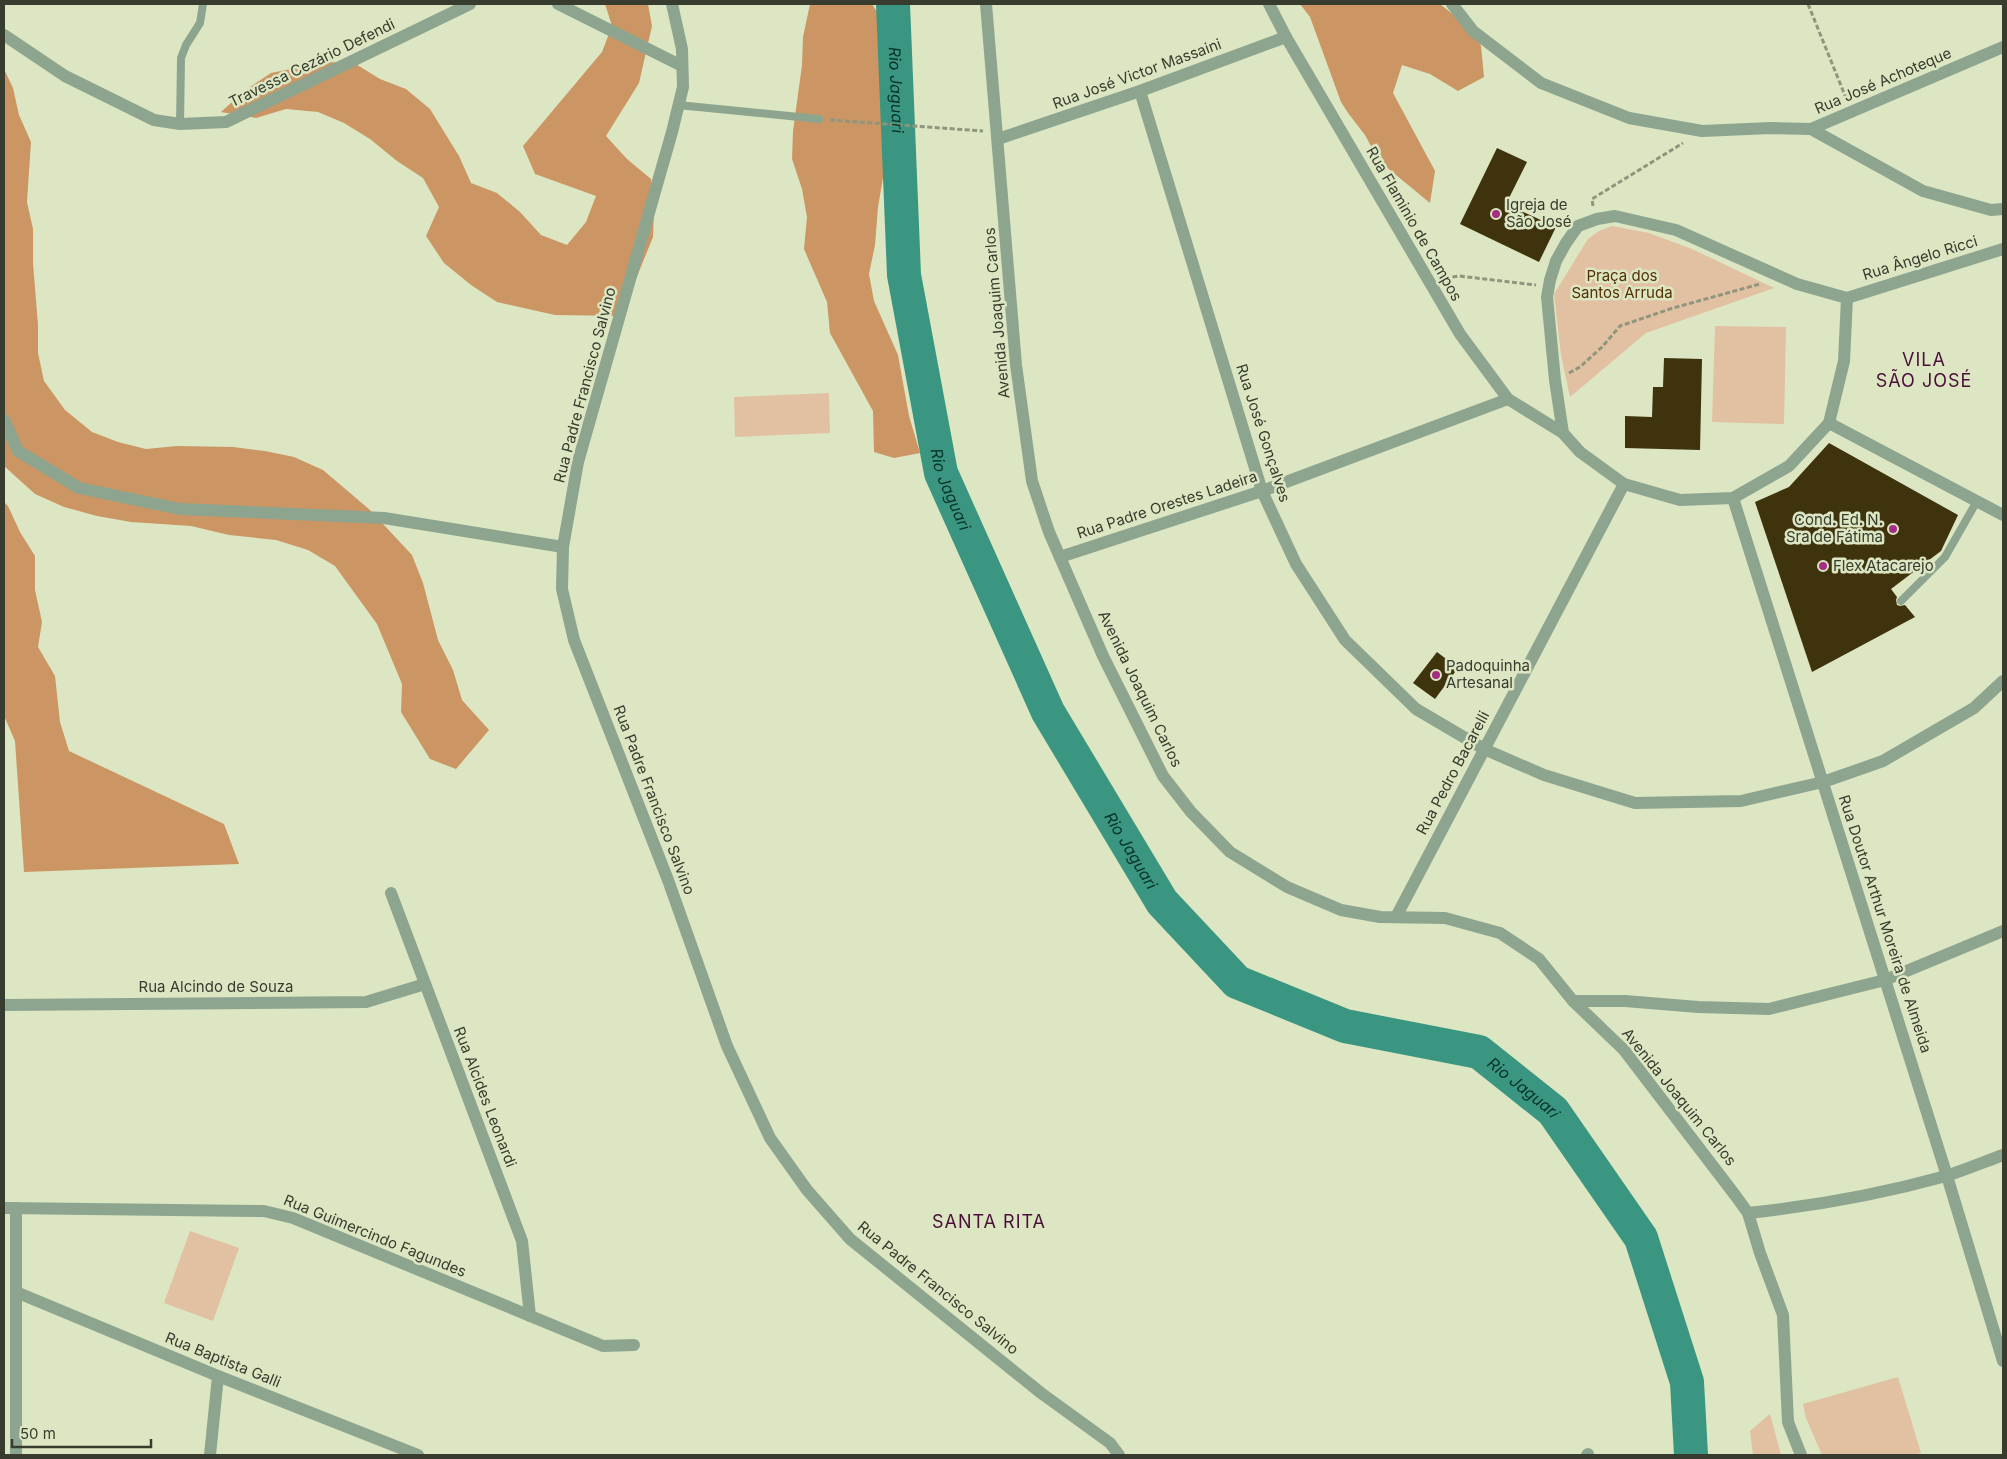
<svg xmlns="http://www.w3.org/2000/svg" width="2007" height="1459" font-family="Inter,sans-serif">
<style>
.green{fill:#e2c0a2}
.forest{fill:#cb9663}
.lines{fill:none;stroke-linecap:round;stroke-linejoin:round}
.river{stroke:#3a9681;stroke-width:34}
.building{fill:#3e330d}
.path{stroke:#8f967d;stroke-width:3;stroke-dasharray:5 2.5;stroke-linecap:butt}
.service{stroke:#8da58f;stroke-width:8}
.minor{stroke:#8da58f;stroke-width:12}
.tertiary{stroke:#8da58f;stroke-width:12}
.poi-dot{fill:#a62d83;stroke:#dce6c2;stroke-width:2}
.labels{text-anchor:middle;stroke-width:5;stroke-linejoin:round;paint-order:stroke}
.street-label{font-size:15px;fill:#383c2e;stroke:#dce6c2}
.poi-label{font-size:15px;fill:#383c2e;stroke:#dce6c2;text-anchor:start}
.park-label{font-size:15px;fill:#543005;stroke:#dce6c2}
.water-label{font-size:16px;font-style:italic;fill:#073329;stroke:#dce6c2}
.quarter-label{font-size:18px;letter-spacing:1px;fill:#490f38;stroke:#dce6c2}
</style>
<rect width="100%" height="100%" fill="#dce6c2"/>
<g class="green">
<path d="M1612 226 1649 233 1692 249 1774 288 1646 333 1570 397 1561 355 1554 294 1588 239 1599 231Z"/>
<path d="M1715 326 1786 327 1784 424 1712 422Z"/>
<path d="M829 393 830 433 735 437 734 397Z"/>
<path d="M190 1231 239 1248 213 1321 164 1303Z"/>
<path d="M1898 1377 1921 1453 1914 1455H1822L1806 1418 1803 1404Z"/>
<path d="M1770 1414 1781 1455H1753L1750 1431Z"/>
</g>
<g class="forest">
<path d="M605 4H648L652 26 639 83 606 136 627 159 651 179 654 209 653 237 621 316 555 315 497 302 471 285 444 263 426 236 439 207 423 178 397 161 370 139 344 123 318 112 286 109 256 118 221 112 244 91 271 73 326 62 354 63 380 79 406 89 430 109 459 156 471 183 497 193 520 212 541 235 567 245 586 222 596 196 535 174 523 146 602 52 612 26Z"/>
<path d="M810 4H872L886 26 885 82 882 114 884 144V172L878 207 875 245 869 274 874 301 898 355 909 416 920 453 894 458 874 452 873 411 830 333 827 302 804 249 807 217 802 189 792 159 793 131 802 65 803 37Z"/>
<path d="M1300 4H1440L1455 16 1470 24 1481 46 1484 77 1458 91 1430 74 1402 65 1393 93 1435 171 1430 203 1379 161 1365 135 1348 113 1341 102 1310 17Z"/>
<path d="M4 69 13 88 19 115 31 142 27 202 33 229V263L38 325V353L44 381 65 410 92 432 118 442 146 449 177 446 233 447 265 451 294 457 323 470 370 510 412 555 423 583 438 640 453 670 462 700 489 730 456 769 430 759 401 712 402 684 377 624 335 566 308 550 276 540 229 535 191 526 131 522 97 516 64 507 35 494 4 466Z"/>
<path d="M4 502 8 506 20 532 35 556V590L42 622 38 647 55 676 60 722 69 751 224 824 239 864 24 872 15 741 4 716Z"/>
</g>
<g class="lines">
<path class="river" id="s1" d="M893 4 904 275 941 473 1048 712 1162 902 1237 982 1345 1026 1479 1052 1553 1111 1641 1238 1687 1382 1691 1455"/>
</g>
<g class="building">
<path d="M1497 148 1527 162 1506 204 1556 227 1539 262 1460 224Z"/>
<path d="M1664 358 1702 359 1700 450 1625 448V416L1652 417 1653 387H1663Z"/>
<path d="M1829 443 1958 515 1941 551 1891 589 1897 597 1896 600 1897 605 1900 606 1905 605 1915 617 1812 672 1755 502 1789 487Z"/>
<path d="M1437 652 1458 668 1435 699 1413 683Z"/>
</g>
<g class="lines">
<g class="path">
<path d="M1808 4 1846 98"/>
<path d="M830 120 983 131"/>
<path d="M1593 206 1592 199 1683 143"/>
<path d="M1445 278 1459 276 1536 285"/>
<path d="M1569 373 1580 367 1602 347 1620 326 1673 308 1760 284"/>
</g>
<g class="service">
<path d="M678 105 819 119"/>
<path d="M180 124 181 58 186 45 200 23 203 4"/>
<path d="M1901 601 1945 557 1977 501"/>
</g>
<g class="minor">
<path d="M558 4 682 66"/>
<path d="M986 4 1016 365 1032 481 1049 532 1103 656 1163 776 1191 812 1230 852 1287 887 1341 910 1380 917 1445 918 1500 933 1539 959 1573 1001 1624 1050 1735 1195 1748 1213 1760 1253 1783 1315 1788 1422 1801 1455"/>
<path d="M1269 4 1286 37 1460 334 1508 399 1563 433 1580 452 1624 484 1680 500 1733 498 1789 466 1829 423 1844 361 1847 298"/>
<path d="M1452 4 1473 31 1541 83 1629 118 1702 131 1771 128 1811 129 2003 47"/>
<path d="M4 35 65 76 154 120 180 124 226 122 470 4"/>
<path d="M1140 91 1262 491 1296 564 1345 640 1416 709 1484 749 1544 775 1635 803 1741 801 1823 782 1883 761 1974 708 2003 681"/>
<path d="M1811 129 1923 191 1991 210 2003 209"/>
<path d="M998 139 1140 91 1286 37"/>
<path d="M1847 298 2003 249"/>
<path d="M4 420 18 451 79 488 180 509 384 518 563 547"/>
<path d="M1829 423 2003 515"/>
<path d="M1563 433 1555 380 1547 297 1550 280 1556 261 1566 243 1578 226 1597 219 1615 216 1676 230 1797 284 1847 298"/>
<path d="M1733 498 1947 1176 2003 1361"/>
<path d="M1060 557 1262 491 1508 399"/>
<path d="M391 893 522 1241 530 1316"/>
<path d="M1396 917 1624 484"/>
<path d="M1573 1001H1625L1698 1007 1769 1009 1885 980 2003 931"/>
<path d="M4 1005 366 1002 425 984"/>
<path d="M4 1208 264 1211 293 1218 603 1346 634 1345"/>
<path d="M1748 1213C1815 1206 1881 1194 1946 1176 1965 1170 1984 1162 2003 1155"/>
<path d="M16 1292 218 1376 418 1455"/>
<path d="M16 1455V1208"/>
<path d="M210 1455 218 1376"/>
<path d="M1587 1455 1588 1454"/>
</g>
<path class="tertiary" d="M672 4 682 49 683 87 672 132 578 462 563 547 562 589 574 640 668 880 727 1046 770 1138 807 1190 850 1239 1041 1393 1110 1443 1119 1455"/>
</g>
<g class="poi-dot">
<circle cx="1496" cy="214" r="5"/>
<circle cx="1893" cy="529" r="5"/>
<circle cx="1823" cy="566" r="5"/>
<circle cx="1436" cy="675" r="5"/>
</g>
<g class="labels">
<g class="street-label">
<text transform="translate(312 63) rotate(-26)" y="5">Travessa Cezário Defendi</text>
<text transform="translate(1137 74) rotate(-20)" y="5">Rua José Victor Massaini</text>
<text transform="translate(1883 81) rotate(-23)" y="5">Rua José Achoteque</text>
<text transform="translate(1414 224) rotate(60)" y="5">Rua Flaminio de Campos</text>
<text transform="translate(1920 258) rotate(-17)" y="5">Rua Ângelo Ricci</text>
<text transform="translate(997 313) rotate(-95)" y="5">Avenida Joaquim Carlos</text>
<text transform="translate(585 385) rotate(-75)" y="5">Rua Padre Francisco Salvino</text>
<text transform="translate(1263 433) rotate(72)" y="5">Rua José Gonçalves</text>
<text transform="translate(1167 505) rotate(-18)" y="5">Rua Padre Orestes Ladeira</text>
<text transform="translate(1140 689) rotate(64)" y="5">Avenida Joaquim Carlos</text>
<text transform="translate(1453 773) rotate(-62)" y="5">Rua Pedro Bacarelli</text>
<text transform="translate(654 800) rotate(69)" y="5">Rua Padre Francisco Salvino</text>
<text transform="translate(1885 924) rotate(72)" y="5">Rua Doutor Arthur Moreira de Almeida</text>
<text x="216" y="992">Rua Alcindo de Souza</text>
<text transform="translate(485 1097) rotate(69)" y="5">Rua Alcides Leonardi</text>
<text transform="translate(1679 1097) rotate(51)" y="5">Avenida Joaquim Carlos</text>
<text transform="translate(375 1236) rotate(22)" y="5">Rua Guimercindo Fagundes</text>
<text transform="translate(938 1288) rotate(39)" y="5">Rua Padre Francisco Salvino</text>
<text transform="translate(223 1360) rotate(22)" y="5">Rua Baptista Galli</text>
</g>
<g class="poi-label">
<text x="1506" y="210">Igreja de<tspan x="1506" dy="17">São José</tspan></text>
<text x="1883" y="525" text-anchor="end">Cond. Ed. N.<tspan x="1883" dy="17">Sra de Fátima</tspan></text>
<text x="1833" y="571">Flex Atacarejo</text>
<text x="1446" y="671">Padoquinha<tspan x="1446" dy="17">Artesanal</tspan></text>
</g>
<g class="park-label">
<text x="1622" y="281">Praça dos<tspan x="1622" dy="17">Santos Arruda</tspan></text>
</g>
<g class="water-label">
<text dy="6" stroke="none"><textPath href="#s1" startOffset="86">Rio Jaguari</textPath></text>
<text dy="6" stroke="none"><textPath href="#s1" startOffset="491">Rio Jaguari</textPath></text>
<text dy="6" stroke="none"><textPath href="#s1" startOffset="896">Rio Jaguari</textPath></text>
<text dy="6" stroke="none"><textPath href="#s1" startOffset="1376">Rio Jaguari</textPath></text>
</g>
<g class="quarter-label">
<text x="1924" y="366">VILA<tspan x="1924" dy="21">SÃO JOSÉ</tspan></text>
<text x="989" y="1228">SANTA RITA</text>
</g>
</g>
<rect width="2007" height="1459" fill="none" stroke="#383c2e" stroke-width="10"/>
<path d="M12 1439v8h139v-8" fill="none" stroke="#383c2e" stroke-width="2.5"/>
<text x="20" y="1439" font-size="15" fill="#383c2e" stroke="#dce6c2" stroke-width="4" paint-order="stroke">50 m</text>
</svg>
